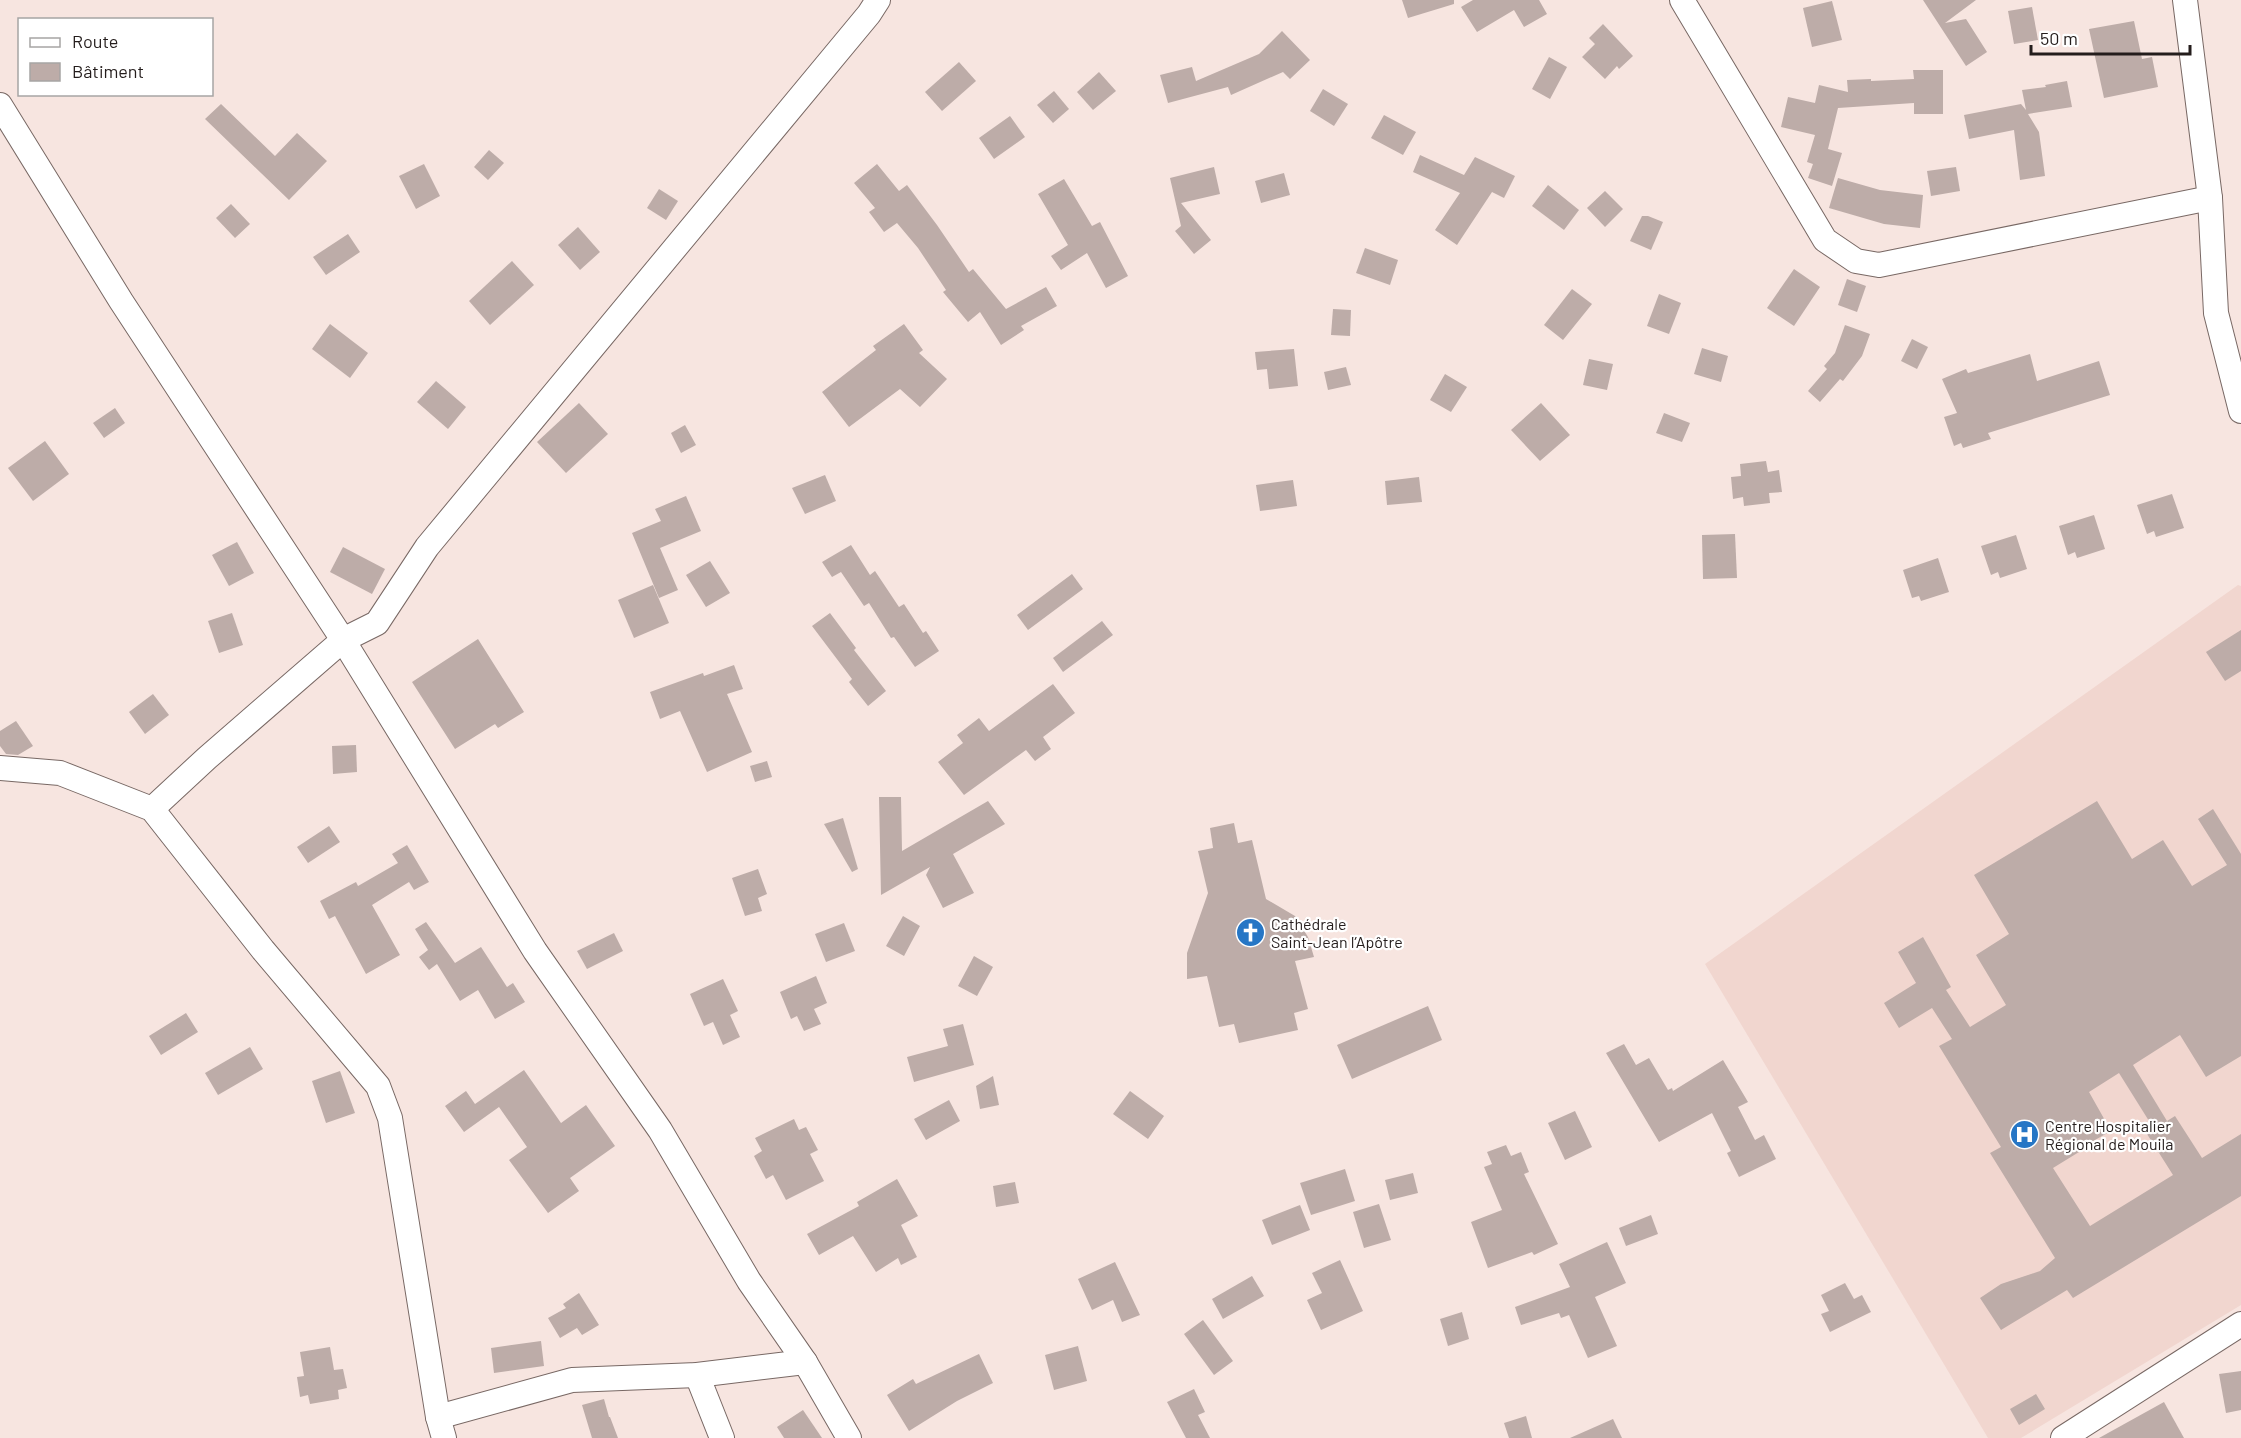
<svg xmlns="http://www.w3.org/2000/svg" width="2241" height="1438" font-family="Barlow,sans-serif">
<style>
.built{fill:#f1d6cf}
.building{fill:#bdaca8;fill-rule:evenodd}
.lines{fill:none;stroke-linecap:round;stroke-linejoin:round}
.minor-casing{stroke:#786864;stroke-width:26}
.minor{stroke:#fff;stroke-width:24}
.labels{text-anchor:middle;stroke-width:4.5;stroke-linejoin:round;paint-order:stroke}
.poi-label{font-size:16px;fill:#241d1c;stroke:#fff;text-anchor:start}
</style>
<rect width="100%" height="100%" fill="#f7e5e0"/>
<path class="built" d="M2238 585 2241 586V1305L2021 1438H1988L1705 964Z"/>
<g class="building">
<path d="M1402 0H1454V4L1408 18Z"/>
<path d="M1473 0H1539L1547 14 1524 27 1514 10 1477 32 1461 7Z"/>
<path d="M1923 0H1976L1945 23 1966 19 1987 52 1966 66Z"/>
<path d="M1832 1 1842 40 1812 47 1803 8Z"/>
<path d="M2032 7 2038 40 2014 44 2008 11Z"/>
<path d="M2134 21 2142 59 2152 57 2158 87 2104 98 2089 29Z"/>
<path d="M1603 24 1633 56 1619 69 1617 66 1605 79 1582 57 1595 44 1589 38Z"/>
<path d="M1282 31 1310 60 1290 79 1283 72 1231 95 1228 87 1168 103 1160 75 1192 67 1196 81 1259 54Z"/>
<path d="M1549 57 1567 67 1550 99 1532 89Z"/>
<path d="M959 62 976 81 942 111 925 92Z"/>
<path d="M1913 70H1943V114H1914V103L1838 108 1828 149 1842 153 1832 186 1808 178 1813 164 1807 162 1815 135 1781 127 1788 97 1815 103 1819 85 1848 92 1847 80 1871 79V81L1914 79Z"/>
<path d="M1099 72 1116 91 1093 110 1077 92Z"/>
<path d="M2067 81 2072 107 2028 114 2039 132 2045 176 2020 180 2014 130 1969 139 1964 115 2021 104 2026 110 2022 90 2046 87 2045 85Z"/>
<path d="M1323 89 1348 104 1334 126 1310 111Z"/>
<path d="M1054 91 1069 109 1053 123 1037 105Z"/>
<path d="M221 104 275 156 297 133 327 161 289 200 205 119Z"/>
<path d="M1384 115 1416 132 1403 155 1371 138Z"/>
<path d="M1010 116 1025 137 994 159 979 138Z"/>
<path d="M489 150 504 163 488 180 474 167Z"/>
<path d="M1420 155 1464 175 1475 157 1515 176 1504 198 1492 192 1457 245 1435 230 1460 193 1413 172Z"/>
<path d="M424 164 440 196 416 209 399 176Z"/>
<path d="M877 164 899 191 907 185 937 225 969 272 973 269 1006 309 1046 287 1057 306 1021 326 1024 330 1001 345 980 312 968 322 943 292 946 290 918 248 897 223 884 232 869 212 875 208 854 183Z"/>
<path d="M1214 167 1220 194 1181 203 1211 240 1194 254 1175 231 1181 226 1170 178Z"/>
<path d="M1956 167 1960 191 1931 196 1927 171Z"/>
<path d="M1284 173 1290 195 1261 203 1255 181Z"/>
<path d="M1838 178 1880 190 1923 195 1920 228 1884 224 1829 208Z"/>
<path d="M1064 179 1092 226 1100 222 1128 276 1106 288 1087 253 1061 270 1051 256 1068 245 1038 194Z"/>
<path d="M1548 185 1579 210 1564 230 1532 206Z"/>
<path d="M659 189 678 201 666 220 647 208Z"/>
<path d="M1605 191 1623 209 1605 227 1587 208Z"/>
<path d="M231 204 250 224 235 238 216 218Z"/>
<path d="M1642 216H1648L1663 222 1651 250 1630 241Z"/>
<path d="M578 227 600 252 580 270 558 245Z"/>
<path d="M348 234 360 252 326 275 313 257Z"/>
<path d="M1365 248 1398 260 1390 285 1356 273Z"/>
<path d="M512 261 534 285 490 325 469 301Z"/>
<path d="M1794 269 1820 287 1794 326 1767 308Z"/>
<path d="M1847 279 1866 286 1857 312 1838 305Z"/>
<path d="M1572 289 1592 304 1563 340 1544 325Z"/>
<path d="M1659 294 1681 303 1669 334 1647 326Z"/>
<path d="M1333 309 1351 310 1350 336 1331 335Z"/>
<path d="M330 324 368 353 350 378 312 349Z"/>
<path d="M904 324 923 350 919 353 947 379 920 407 900 389 849 427 822 392 876 350 873 346Z"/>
<path d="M1845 325 1870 334 1862 356 1843 381 1840 379 1820 402 1808 391 1827 369 1824 366 1835 353Z"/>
<path d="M1912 339 1928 347 1917 369 1901 361Z"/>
<path d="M1702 348 1728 356 1721 382 1694 374Z"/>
<path d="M1294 349 1298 386 1269 389 1267 369 1257 370 1255 352Z"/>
<path d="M2030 354 2037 381 2099 361 2110 395 1988 433 1991 439 1963 448 1961 443 1954 446 1944 417 1957 413 1942 379 1966 369 1968 373Z"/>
<path d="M1589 359 1613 364 1607 390 1583 385Z"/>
<path d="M1346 367 1351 385 1328 390 1324 372Z"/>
<path d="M1445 374 1467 387 1451 412 1430 400Z"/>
<path d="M436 381 466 407 448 429 417 402Z"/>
<path d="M579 403 608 434 566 473 537 442Z"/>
<path d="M1541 403 1570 435 1540 461 1511 430Z"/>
<path d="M115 408 125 423 104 438 93 423Z"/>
<path d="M1664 413 1690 423 1682 442 1656 433Z"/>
<path d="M685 425 696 445 681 453 671 433Z"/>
<path d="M45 441 69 474 33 501 8 468Z"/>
<path d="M1766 461 1768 472 1779 470 1782 492 1769 493 1770 503 1744 506 1743 497 1733 499 1731 477 1741 476 1740 464Z"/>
<path d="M825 475 836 501 805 514 792 488Z"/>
<path d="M1419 477 1422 502 1387 505 1385 481Z"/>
<path d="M1293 480 1297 506 1260 511 1256 485Z"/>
<path d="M2172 494 2184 528 2156 537 2154 531 2147 534 2137 505Z"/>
<path d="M686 496 701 531 660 548 678 590 659 598 632 533 661 521 655 509Z"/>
<path d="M2094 515 2105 549 2077 558 2075 552 2068 555 2059 526Z"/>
<path d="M1735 534 1737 578 1703 579 1702 535Z"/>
<path d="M2016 535 2027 569 2000 578 1998 572 1991 575 1981 546Z"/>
<path d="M237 542 254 573 229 586 212 555Z"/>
<path d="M851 545 870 575 875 571 899 607 904 604 923 633 926 631 939 651 915 667 894 637 891 638 869 603 864 606 841 572 832 577 822 562Z"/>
<path d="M343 547 385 569 372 594 330 572Z"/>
<path d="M1938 558 1949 592 1921 601 1919 596 1912 598 1903 570Z"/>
<path d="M710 561 730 593 706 607 686 575Z"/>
<path d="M1072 574 1083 589 1028 630 1017 615Z"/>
<path d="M653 585 669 623 634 638 618 600Z"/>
<path d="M232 613 243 645 219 653 208 621Z"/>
<path d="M830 613 856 648 854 650 886 691 868 706 849 682 852 679 812 626Z"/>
<path d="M1102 621 1113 635 1063 672 1053 658Z"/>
<path d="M2241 630V671L2225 681 2206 652Z"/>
<path d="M478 639 524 712 498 728 495 724 455 749 412 682Z"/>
<path d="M734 665 743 689 727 694 752 752 707 772 680 711 660 719 650 692 703 673 704 676Z"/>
<path d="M1053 684 1075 713 1043 737 1051 749 1035 761 1026 750 964 795 938 762 963 743 957 735 979 718 989 731Z"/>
<path d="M153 694 169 715 145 734 129 712Z"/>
<path d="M16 721 33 746 18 755 6 754 0 746V731Z"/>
<path d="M356 745 357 772 333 774 332 746Z"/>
<path d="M767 761 772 777 755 782 750 766Z"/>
<path d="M879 797H901L902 851 988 801 1005 824 953 854 974 893 943 908 926 875 930 867 881 895Z"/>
<path d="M2097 801 2132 859 2163 840 2192 886 2227 865 2198 819 2213 809 2241 854V1056L2206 1077 2180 1035 2133 1065 2167 1121 2175 1116 2202 1158 2241 1134V1196L2073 1298 2067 1290 2001 1330 1980 1298 2001 1284 2040 1271 2055 1258 1990 1153 2001 1147 1939 1046 1952 1039 1932 1008 1899 1028 1884 1003 1916 983 1898 952 1923 937 1951 987 1946 990 1970 1027 2006 1005 1976 955 2009 934 1974 875ZM2119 1073 2154 1129 2147 1134 2173 1175 2090 1226 2053 1168 2079 1152 2077 1150 2111 1131 2089 1092Z"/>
<path d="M843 818 858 869 852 872 824 824Z"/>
<path d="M1234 823 1238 843 1252 840 1266 899 1295 916 1308 937 1314 957 1295 961 1308 1009 1294 1013 1298 1030 1239 1043 1234 1024 1219 1027 1207 976 1187 979V953L1208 893 1198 851 1213 848 1210 828Z"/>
<path d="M329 826 340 842 308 863 297 847Z"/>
<path d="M407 845 429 882 414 890 409 882 372 905 400 955 366 974 335 916 329 919 320 901 356 882 358 886 398 863 392 854Z"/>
<path d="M758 869 767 894 758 898 762 911 745 916 732 878Z"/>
<path d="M903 916 920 926 904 956 886 946Z"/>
<path d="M426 922 455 963 481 947 507 987 513 983 525 1002 495 1019 478 990 460 1001 437 964 429 970 419 957 428 950 415 929Z"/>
<path d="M844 923 855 951 826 962 815 934Z"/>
<path d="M614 933 623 951 587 969 577 951Z"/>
<path d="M974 956 993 967 977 996 958 986Z"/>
<path d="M816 976 827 1003 814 1009 821 1024 804 1031 797 1016 791 1019 780 992Z"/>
<path d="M723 979 738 1011 730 1015 740 1037 723 1045 713 1022 704 1026 690 994Z"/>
<path d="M1428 1006 1442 1040 1352 1079 1337 1045Z"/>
<path d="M186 1013 198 1032 161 1055 149 1036Z"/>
<path d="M963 1024 974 1065 914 1082 907 1057 948 1046 943 1029Z"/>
<path d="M1624 1044 1636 1065 1649 1058 1668 1090 1672 1088 1673 1091 1723 1060 1748 1102 1738 1107 1755 1140 1764 1135 1776 1159 1739 1177 1727 1153 1731 1151 1712 1113 1659 1142 1606 1053Z"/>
<path d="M250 1047 263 1069 218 1095 205 1073Z"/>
<path d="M524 1070 561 1123 586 1105 615 1146 570 1178 579 1191 548 1213 509 1160 527 1147 499 1107 464 1132 445 1106 466 1091 475 1104Z"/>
<path d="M340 1071 355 1113 326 1123 312 1081Z"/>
<path d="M993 1076 999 1105 980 1109 976 1086Z"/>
<path d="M1130 1091 1164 1116 1148 1139 1113 1114Z"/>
<path d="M949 1100 960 1121 926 1140 914 1119Z"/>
<path d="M1575 1111 1592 1147 1565 1160 1548 1123Z"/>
<path d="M794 1119 799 1130 806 1127 818 1150 810 1154 824 1181 786 1200 773 1175 766 1179 754 1156 762 1151 755 1138Z"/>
<path d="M1506 1145 1511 1156 1521 1152 1529 1172 1524 1174 1558 1244 1534 1255 1532 1252 1488 1268 1471 1222 1502 1210 1484 1167 1492 1164 1487 1152Z"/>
<path d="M1345 1169 1355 1201 1311 1215 1300 1183Z"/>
<path d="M1413 1173 1418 1193 1390 1200 1385 1180Z"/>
<path d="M897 1179 918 1216 901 1225 917 1257 901 1265 898 1258 876 1272 853 1236 819 1255 807 1234 859 1206 857 1202Z"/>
<path d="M1015 1182 1019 1203 996 1207 993 1186Z"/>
<path d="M1379 1204 1391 1240 1364 1248 1353 1212Z"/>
<path d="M1300 1205 1310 1230 1272 1245 1262 1220Z"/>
<path d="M1651 1215 1658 1234 1626 1246 1619 1228Z"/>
<path d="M1607 1242 1626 1283 1595 1297 1617 1346 1588 1358 1569 1315 1561 1318 1559 1313 1521 1325 1515 1307 1570 1287 1559 1264Z"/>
<path d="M1340 1260 1363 1311 1321 1330 1307 1300 1322 1293 1312 1273Z"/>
<path d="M1115 1262 1140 1315 1122 1322 1113 1300 1092 1310 1078 1279Z"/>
<path d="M1252 1276 1264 1296 1223 1319 1212 1299Z"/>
<path d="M1845 1283 1854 1299 1862 1295 1871 1312 1830 1332 1821 1314 1829 1311 1821 1295Z"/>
<path d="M579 1293 599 1325 582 1335 577 1328 560 1338 548 1318 566 1308 563 1304Z"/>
<path d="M1462 1312 1469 1339 1448 1346 1440 1319Z"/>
<path d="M1203 1320 1233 1361 1214 1375 1184 1334Z"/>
<path d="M541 1341 544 1366 494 1373 491 1348Z"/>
<path d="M1078 1346 1087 1381 1054 1390 1045 1355Z"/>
<path d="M330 1347 334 1370 343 1369 347 1388 338 1390 339 1399 310 1404 308 1395 300 1397 297 1377 304 1376 300 1352Z"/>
<path d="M979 1354 993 1383 957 1401 909 1431 887 1395 913 1379 916 1384Z"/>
<path d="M2241 1371V1410L2226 1413 2219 1374Z"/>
<path d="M1194 1389 1205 1412 1198 1415 1210 1438H1186L1167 1402Z"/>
<path d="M2036 1394 2045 1409 2019 1425 2010 1409Z"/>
<path d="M604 1399 609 1417H610L618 1438H592L582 1405Z"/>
<path d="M2164 1402 2184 1438H2099Z"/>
<path d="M803 1410 822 1438H784L777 1427Z"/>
<path d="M1526 1416 1532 1438H1509L1504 1423Z"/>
<path d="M1613 1419 1622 1438H1570Z"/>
</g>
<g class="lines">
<defs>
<g id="minor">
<path d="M1682 0 1825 240 1856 261 1879 265 2210 198"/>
<path d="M2185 0 2210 198 2216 313 2241 411"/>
<path d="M0 105 121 301 343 640 535 951 660 1130 749 1281 805 1362 849 1438"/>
<path d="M0 768 60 773 152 809 263 950 378 1086 390 1118 438 1417 444 1438"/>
<path d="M152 809 207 758 343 640 377 623 427 547 869 14 878 0"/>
<path d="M697 1375 722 1438"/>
<path d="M438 1417 572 1380 697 1375 805 1362"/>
<path d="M2063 1438 2241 1324"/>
</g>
</defs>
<use href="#minor" class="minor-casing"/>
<use href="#minor" class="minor"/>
</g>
<defs>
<symbol id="church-disc" viewBox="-11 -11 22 22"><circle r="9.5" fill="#2676c5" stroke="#fff"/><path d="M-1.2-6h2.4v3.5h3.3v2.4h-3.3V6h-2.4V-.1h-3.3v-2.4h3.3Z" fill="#fff"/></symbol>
<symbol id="hospital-disc" viewBox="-11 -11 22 22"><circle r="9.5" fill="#2676c5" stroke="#fff"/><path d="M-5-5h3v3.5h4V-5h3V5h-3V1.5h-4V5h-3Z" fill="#fff"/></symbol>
</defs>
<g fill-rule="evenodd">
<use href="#church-disc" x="1234" y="916" width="33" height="33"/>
<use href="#hospital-disc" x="2008" y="1118" width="33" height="33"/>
</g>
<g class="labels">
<g class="poi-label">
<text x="1271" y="930">Cathédrale<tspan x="1271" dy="18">Saint-Jean l’Apôtre</tspan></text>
<text x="2045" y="1132">Centre Hospitalier<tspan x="2045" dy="18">Régional de Mouila</tspan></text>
</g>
</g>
<rect x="18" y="18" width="195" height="78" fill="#ffffff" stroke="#a7a5a4" stroke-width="1.5"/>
<rect x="30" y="38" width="30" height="9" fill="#ffffff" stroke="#a7a5a4" stroke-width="1.5"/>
<text x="72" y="48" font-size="18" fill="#241d1c">Route</text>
<rect x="30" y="63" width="30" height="18" fill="#bdaca8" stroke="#a7a5a4" stroke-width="1.5"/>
<text x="72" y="78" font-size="18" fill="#241d1c">Bâtiment</text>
<path d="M2031 45v9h159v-9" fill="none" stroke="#241d1c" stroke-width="3"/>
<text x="2040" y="45" font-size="18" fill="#241d1c" stroke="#ffffff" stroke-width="4.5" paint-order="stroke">50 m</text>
</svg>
